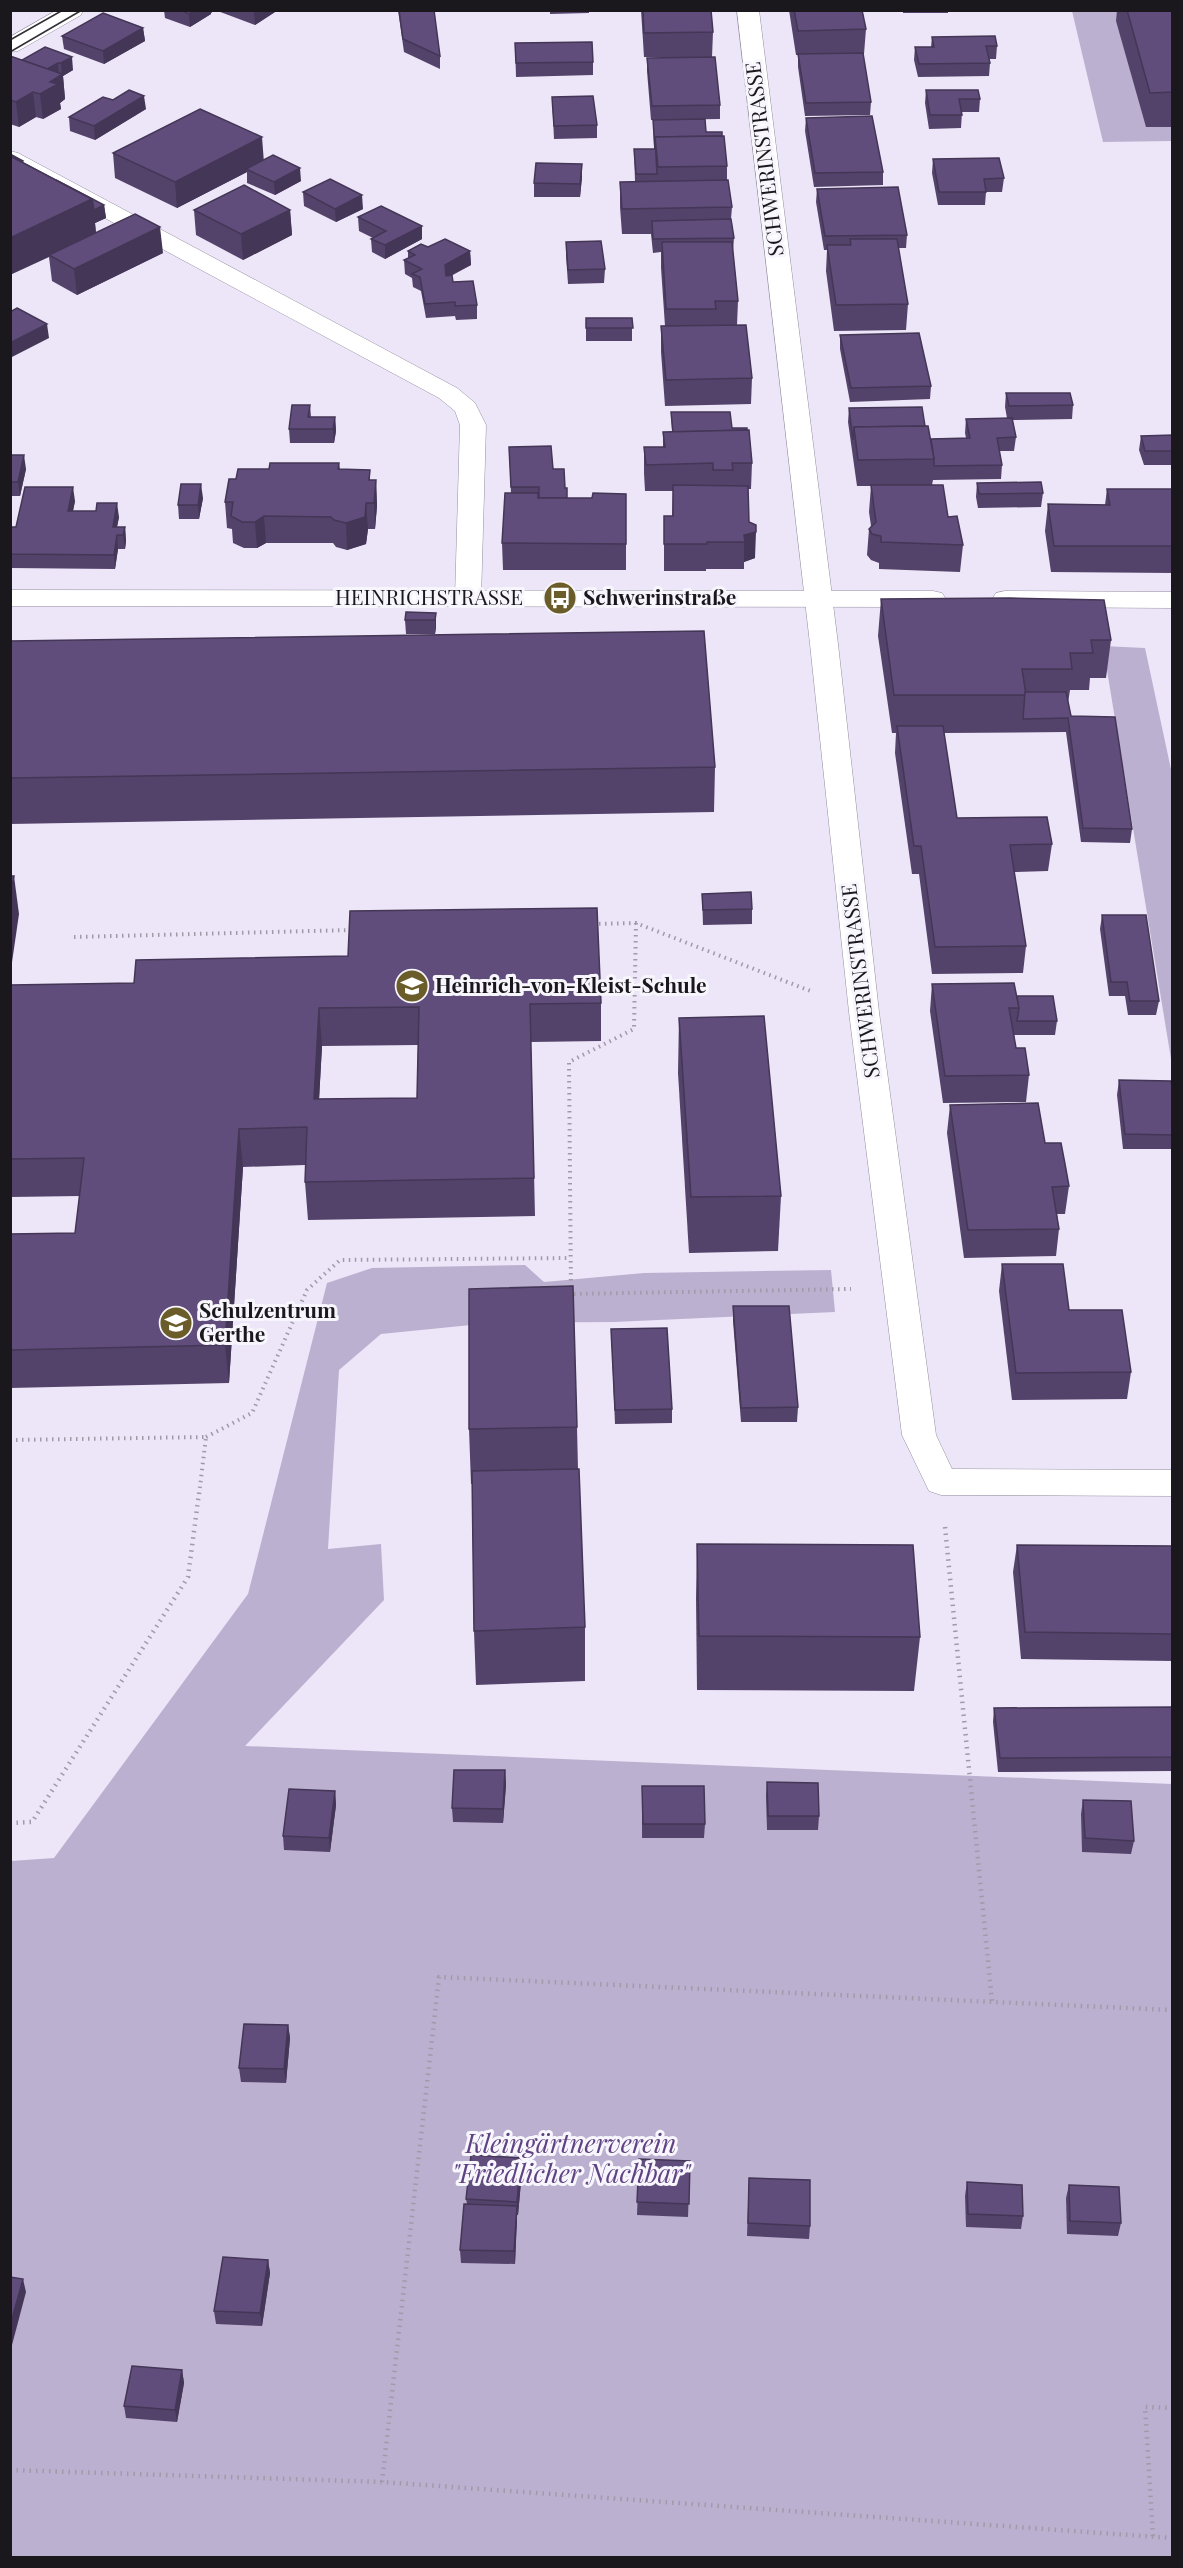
<svg xmlns="http://www.w3.org/2000/svg" width="1183" height="2568" font-family="'Playfair Display',serif">
<style>
.green{fill:#bcb0d0}
.lines{fill:none;stroke-linecap:round;stroke-linejoin:round}
.street-casing{stroke:#948e9e;stroke-width:1}
.secondary-casing{stroke:#948e9e;stroke-width:1}
.path-far1{stroke:#a09aa8;stroke-width:4;stroke-dasharray:1.5 4.5;stroke-linecap:butt}
.path{stroke:#a09aa8;stroke-width:4.5;stroke-dasharray:1.5 5;stroke-linecap:butt}
.street{fill:#fff;fill-rule:evenodd}
.secondary{fill:#fff;fill-rule:evenodd}
.tram{stroke:#332f37;stroke-width:1.5}
.wall{fill:#53426a;fill-rule:evenodd}
.shaded-wall{fill:#443656}
.building{fill:#614d7b;stroke:#443656;stroke-width:1.5;fill-rule:evenodd}
.labels{text-anchor:middle;stroke-width:6;stroke-linejoin:round;paint-order:stroke}
.street-label{font-size:21px;fill:#1a171d;stroke:#f8f6fd}
.poi-label{font-size:21px;font-weight:bold;fill:#1a171d;stroke:#f8f6fd;text-anchor:start}
.near-park-label{font-size:26px;font-style:italic;fill:#5f4282;stroke:#f8f6fd}
</style>
<rect width="100%" height="100%" fill="#ede6f8"/>
<g class="green">
<path d="M1072 11H1172V141L1103 142Z"/>
<path d="M1103 646 1145 648 1172 774V1065Z"/>
<path d="M525 1265 544 1282 644 1273 831 1270 835 1312 614 1322 491 1323 381 1334 339 1370 328 1549 381 1544 384 1600 245 1746 1172 1784V2557L11 2558V1861L54 1858 248 1594 327 1283 372 1268Z"/>
</g>
<g class="lines">
<defs>
<g id="street">
<path d="M737 10H759L838 644 879 1012 936 1435 952 1469 1172 1470V1496L941 1495 929 1491 902 1435 849 1012 810 644Z"/>
<path d="M10 151 18 153 457 388 475 403 486 425 481 598 477 604 468 606 459 604 455 598 460 425 455 411 439 398 10 167Z"/>
</g>
<g id="secondary">
<path d="M57 10H83L81 15 18 51 10 52V37Z"/>
<path d="M10 590 933 591 942 593 946 599 942 605 933 607 10 606Z"/>
<path d="M1005 591 1172 592V608L1005 607 996 605 992 599 996 593Z"/>
</g>
</defs>
<use href="#street" class="street-casing"/>
<use href="#secondary" class="secondary-casing"/>
<g class="path-far1">
<path d="M636 923 634 1029 569 1062 571 1294 851 1289"/>
<path d="M593 924 636 923 813 992"/>
<path d="M74 937 352 930"/>
<path d="M206 1437 252 1413 307 1290 340 1260 570 1258"/>
<path d="M10 1440 206 1437 199 1495"/>
</g>
<g class="path">
<path d="M945 1527 992 2001"/>
<path d="M10 1823 32 1822 188 1577 199 1493"/>
<path d="M10 2470 382 2482 1172 2538"/>
<path d="M382 2482 439 1977 1172 2010"/>
<path d="M1153 2536 1145 2407 1172 2408"/>
</g>
<use href="#street" class="street"/>
<use href="#secondary" class="secondary"/>
<g class="tram">
<path d="M10 40 63 10"/>
<path d="M10 52 82 10"/>
</g>
</g>
<g class="wall">
<path d="M164 10H214L211 13V14L190 27 165 18Z"/>
<path d="M215 10H275V12L255 25Z"/>
<path d="M398 10H434L440 56V69L404 52Z"/>
<path d="M550 10H589V13L550 14Z"/>
<path d="M641 10H711L713 32 712 57H644Z"/>
<path d="M789 10H862L866 29 864 54H863L871 102 870 115 805 116 798 67V55H796Z"/>
<rect x="903" y="10" width="45" height="3"/>
<path d="M1117 10H1173V127H1146L1116 21Z"/>
<path d="M143 28 145 41 104 64 64 49 62 36Z"/>
<path d="M932 37 997 46 996 59H989L990 63 989 76 918 77 914 60 915 47H931Z"/>
<path d="M515 43 593 62V75L516 77Z"/>
<path d="M45 47 73 70 63 76 65 99 60 103 61 109 43 119 36 117 19 127 10 124V56L22 60Z"/>
<path d="M647 58 720 105V119L651 120 647 71Z"/>
<path d="M926 90 980 99 979 112H962L961 128 929 129 925 103Z"/>
<path d="M552 97 597 125V138L554 139Z"/>
<path d="M113 100 146 109 95 140 70 131 69 117Z"/>
<path d="M806 118 883 172V185L814 187 805 131Z"/>
<path d="M653 120 706 132 727 166V180L732 207 731 219 734 238 733 251 738 301 737 325 752 378 751 404 665 406 661 352V326H665L661 268V252L653 253 651 234H622L620 207V182H635L634 149H654Z"/>
<path d="M113 153 264 160 301 181 275 195 247 183V172L177 208 115 178Z"/>
<path d="M933 159 1004 178 1002 192H986L985 205H938L932 173Z"/>
<path d="M23 162 104 205 106 218 95 223 96 233 163 253 77 295 52 281 49 257Z"/>
<path d="M582 177 580 197H534V183Z"/>
<path d="M817 189 907 235 906 248H898L908 304 906 330 834 331 826 271 827 250H824L816 202Z"/>
<path d="M303 192 363 209 336 222 304 206Z"/>
<path d="M194 210H290L292 235 243 260 196 235Z"/>
<path d="M358 217 422 239 385 259 372 252 371 239 373 238 359 231Z"/>
<path d="M566 242 605 269 604 283 568 284 566 255Z"/>
<path d="M428 247 470 251 471 265 451 276 453 282 477 305V319L456 320 455 316 426 318 421 291 413 287 412 278 405 274 404 260 408 258V251Z"/>
<rect x="586" y="318" width="46" height="23"/>
<path d="M840 335 931 386 930 399 850 402 840 349Z"/>
<path d="M1006 393 1073 405 1072 419 1012 420 1016 437 1014 451H999L1002 465 1001 479 933 480 932 485 948 517 963 545 960 572 879 569V563L871 560 867 555 869 529 871 526 869 512 871 486H857L848 422 849 408 925 426 931 439 966 438 965 433 966 419 1007 418 1005 407Z"/>
<path d="M310 405 311 417H335L336 431 334 443H290L289 429Z"/>
<path d="M671 412 732 428 752 463 751 489H748L749 522 755 558 744 562V569H706V571H664V516H672L673 491H645L644 473V447H663V432H672Z"/>
<path d="M1173 435V465H1144L1139 450 1141 436Z"/>
<path d="M509 447 553 469 565 488 567 498H592L626 494V570H503L502 543 511 493Z"/>
<path d="M10 455 26 469 20 496H10Z"/>
<path d="M339 463 340 469 370 470V480H376L377 506 375 529H368L366 544 347 550 336 547 333 543H266L257 548H244L233 543 232 529 227 528 225 502 236 479 269 469Z"/>
<path d="M977 483 1043 493 1041 507 978 508 976 497Z"/>
<path d="M1107 489H1173V573L1051 572 1045 531 1048 504 1105 505Z"/>
<path d="M203 498 199 519H179L178 505Z"/>
<path d="M75 501 73 511 119 517 117 527H125L126 541 125 549H118L115 569 10 568V527H16Z"/>
<path d="M881 599 1111 640 1106 678H1090L1089 690H1070L1068 703 1071 716 1132 829 1130 843 1081 842 1066 732 944 733 957 818 1052 844 1048 871 1014 872 1026 946 1023 973 932 974 919 874H912L895 753 896 733H892L878 636Z"/>
<path d="M436 613V627L435 634H406L405 620Z"/>
<path d="M10 641 715 767 714 812 10 824Z"/>
<path d="M702 894 752 909V924L703 925Z"/>
<path d="M1102 915 1159 1001 1156 1015H1128L1125 996H1109L1100 929Z"/>
<path d="M932 984 1017 996 1057 1021 1055 1035H1014L1016 1048 1029 1075 1026 1102 943 1103 930 1011Z"/>
<path d="M10 985 601 1003V1041L531 1042 535 1216 308 1220 305 1182V1165L243 1167 229 1383 10 1388V1234L75 1233 80 1196 10 1197ZM418 1045 417 1098 319 1099 322 1046Z"/>
<path d="M679 1018 781 1196 778 1251 689 1253 678 1073Z"/>
<path d="M1119 1080 1173 1091V1149H1123L1117 1095Z"/>
<path d="M950 1105 1045 1143 1069 1186 1065 1214H1057L1059 1229 1056 1256 964 1258 947 1133Z"/>
<path d="M1002 1264 1069 1310 1131 1372 1127 1399 1012 1400 999 1291Z"/>
<path d="M733 1306 798 1407 797 1422H741L733 1321Z"/>
<path d="M611 1329 672 1409V1423L615 1424Z"/>
<path d="M577 1427 578 1469 585 1627V1681L476 1685 474 1631 472 1484H471L469 1429Z"/>
<path d="M697 1544 920 1637 914 1691 697 1690 696 1598Z"/>
<path d="M1017 1545 1173 1546V1661L1021 1659 1013 1572Z"/>
<path d="M1173 1707V1771L998 1772 993 1722 994 1708Z"/>
<path d="M505 1770 506 1785 503 1823 453 1822 452 1808Z"/>
<path d="M767 1782 819 1816 818 1830H767L766 1796Z"/>
<path d="M335 1791 336 1805 330 1852 284 1850 283 1836Z"/>
<path d="M642 1800 705 1824 704 1838H642Z"/>
<path d="M1083 1800 1134 1841 1131 1854 1082 1852 1081 1814Z"/>
<path d="M288 2025 290 2038 286 2083 241 2082 239 2068Z"/>
<path d="M639 2159 690 2161 688 2217 637 2215Z"/>
<path d="M522 2171 518 2215H517L515 2264 461 2263 460 2250 467 2204 466 2199Z"/>
<path d="M749 2178 810 2226 809 2239 747 2236Z"/>
<path d="M967 2182 1023 2216 1021 2229 966 2227 965 2196Z"/>
<path d="M1069 2185 1121 2223 1118 2236 1067 2234 1066 2198Z"/>
<path d="M268 2260 270 2273 262 2326 216 2324 214 2311Z"/>
<path d="M182 2370 184 2383 177 2422 126 2418 124 2406Z"/>
</g>
<g class="shaded-wall">
<path d="M194 10H214L211 13V14L190 27 189 14Z"/>
<path d="M256 10H275V12L255 25 254 12Z"/>
<path d="M143 28 145 41 104 64 103 51Z"/>
<path d="M72 57 73 70 63 76 65 99 60 103 61 109 43 119 40 94 50 82 62 75 61 63Z"/>
<path d="M58 63 59 76H35Z"/>
<path d="M33 92 36 117 19 127 16 102Z"/>
<path d="M144 96 146 109 95 140 94 126Z"/>
<path d="M262 137 264 163 246 169 247 172 177 208 175 182Z"/>
<path d="M582 164V177L580 197V184Z"/>
<path d="M300 168 301 181 275 195 274 182Z"/>
<path d="M362 195 363 209 336 222 335 209Z"/>
<path d="M92 199 104 205 106 218 95 223 96 234 49 255V257L10 275V238Z"/>
<path d="M290 210 292 235 243 260 241 234Z"/>
<path d="M422 226V239L385 259V245Z"/>
<path d="M160 227 163 253 77 295 74 269Z"/>
<path d="M470 251 471 265 445 278V265Z"/>
<path d="M47 324 49 338 10 358V343Z"/>
<path d="M335 417 336 431 334 443 333 429Z"/>
<path d="M24 455 26 469 20 496 18 482Z"/>
<path d="M376 480 377 506 375 529 374 503Z"/>
<path d="M201 484 203 498 199 519 198 505Z"/>
<path d="M73 487 75 501 70 525 68 511Z"/>
<path d="M117 503 119 517 114 541 113 527Z"/>
<path d="M366 503 368 529 366 544 347 550 346 523Z"/>
<path d="M264 516 266 543 257 548 255 522Z"/>
<path d="M125 527 126 541 125 549 123 535Z"/>
<path d="M756 532 755 558 744 562V535Z"/>
<path d="M117 535 118 549 115 569 114 555Z"/>
<path d="M436 613V627L435 634V620Z"/>
<path d="M14 876 19 914 10 976V897Z"/>
<path d="M319 1008 322 1046 317 1137 314 1099Z"/>
<path d="M239 1129 243 1167 229 1383 225 1345Z"/>
<path d="M505 1770 506 1785 503 1823V1809Z"/>
<path d="M335 1791 336 1805 330 1852 329 1838Z"/>
<path d="M288 2025 290 2038 286 2083 284 2069Z"/>
<path d="M521 2158 522 2171 518 2215 517 2202Z"/>
<path d="M517 2206V2219L515 2264 514 2251Z"/>
<path d="M268 2260 270 2273 262 2326 260 2313Z"/>
<path d="M23 2279 26 2292 12 2345 10 2340V2326Z"/>
<path d="M182 2370 184 2383 177 2422 175 2410Z"/>
</g>
<g class="building">
<path d="M180 10H194L189 14Z"/>
<path d="M399 10H434L440 56 403 39Z"/>
<path d="M643 10H711L713 32 644 33Z"/>
<path d="M794 10H862L866 29 798 31Z"/>
<path d="M1127 10H1173V92L1150 93Z"/>
<path d="M103 13 143 28 103 51 62 36Z"/>
<path d="M995 36 997 46H986L990 63 919 64 915 47H934L932 37Z"/>
<path d="M592 42 593 62 516 63 515 43Z"/>
<path d="M45 47 72 57 61 63H58L47 69 22 60Z"/>
<path d="M863 53 871 102 806 103 798 54Z"/>
<path d="M10 56 62 74 50 82 58 84 40 94 33 92 16 102 10 100Z"/>
<path d="M715 57 720 105 652 106 647 58Z"/>
<path d="M129 90 144 96 94 126 69 117 103 97 113 100Z"/>
<path d="M926 90H978L980 99H959L962 115H930Z"/>
<path d="M593 96 597 125 554 126 552 97Z"/>
<path d="M200 109 262 137 175 182 113 153Z"/>
<path d="M872 116 883 172 815 173 806 118Z"/>
<path d="M705 119 706 132H722V136L655 137 657 174H636L634 149H655L653 120Z"/>
<path d="M724 136 727 166 658 167 655 137Z"/>
<path d="M10 154 23 161 22 162 10 156Z"/>
<path d="M273 155 300 168 274 182 246 169Z"/>
<path d="M10 156 92 199 10 238Z"/>
<path d="M999 158 1004 178 984 179 986 192H939L933 159Z"/>
<path d="M536 163 582 164 580 184 534 183Z"/>
<path d="M330 179 362 195 335 209 303 192Z"/>
<path d="M56 180 104 205 94 210 92 199Z"/>
<path d="M728 180 732 207 622 209 620 182Z"/>
<path d="M244 185 290 210 241 234 194 210Z"/>
<path d="M898 187 907 235 825 236 817 189Z"/>
<path d="M381 206 422 226 385 245 371 239 386 231 358 217Z"/>
<path d="M135 214 160 227 74 269 49 255Z"/>
<path d="M731 219 734 238 653 239 652 221Z"/>
<path d="M445 239 470 251 445 265 446 276 452 275 453 282 473 281 477 305 455 306V302L425 304 420 277 412 274 422 269 404 260 415 255 408 251 421 244 428 247Z"/>
<path d="M850 239H897L908 304 836 305 827 245H851Z"/>
<path d="M601 241 605 269 568 270 566 242Z"/>
<path d="M662 242H732L738 301H715L716 309H666Z"/>
<path d="M17 308 47 324 10 343V312Z"/>
<path d="M586 318H632L633 328H586Z"/>
<path d="M746 325 752 378 666 380 661 326Z"/>
<path d="M919 333 931 386 851 388 840 335Z"/>
<path d="M1006 393H1070L1073 405 1009 406Z"/>
<path d="M292 405H310L308 417H335L333 429H289Z"/>
<path d="M922 407 925 426 854 427 853 440 849 408Z"/>
<path d="M671 412H730L732 428H747V430L673 432Z"/>
<path d="M1012 418 1016 437 997 438 1002 465 934 466V459L931 439 970 438 966 419Z"/>
<path d="M928 426 934 459 858 460 854 427Z"/>
<path d="M749 430 752 463H732L733 470H713V463L646 465 644 447H665L663 432Z"/>
<path d="M1173 435V451H1145L1141 436Z"/>
<path d="M551 446 553 469H564L565 488H567V498H539V487H511L509 447Z"/>
<path d="M10 455H24L18 482H10Z"/>
<path d="M270 463H339L338 469 370 470 369 480H376L374 503H366L365 517 346 523 334 520 331 517 264 516 255 522H242L231 516 233 502H225L229 479H236L238 469H269Z"/>
<path d="M1041 482 1043 493 979 494 977 483Z"/>
<path d="M181 484H201L198 505H178Z"/>
<path d="M673 485 748 486 749 522 756 525V532L744 535 745 542H707V544H664V516H673Z"/>
<path d="M871 485H943L948 517 957 516 963 545 881 542V536L872 534 869 529 876 522Z"/>
<path d="M25 487H73L68 511H96L97 503H117L113 527H125L123 535H117L114 555 10 554V527H16Z"/>
<path d="M1107 489H1173V546H1054L1048 504 1110 505Z"/>
<path d="M505 493H538V498H592L593 493 626 494V544L502 543Z"/>
<path d="M1010 598 1104 600 1111 640H1091L1093 653H1070L1072 669H1022L1026 695H894L881 599Z"/>
<path d="M406 612 436 613 435 620H405Z"/>
<path d="M704 631 715 767 10 778V641Z"/>
<path d="M1025 692H1066L1071 716 1115 717 1132 829 1083 828 1068 718 1023 719Z"/>
<path d="M897 726H943L957 818 1047 817 1052 844 1010 845 1026 946 935 947 921 846H914Z"/>
<path d="M10 876H14L10 897Z"/>
<path d="M751 892 752 909 703 910 702 894Z"/>
<path d="M597 908 601 1003 530 1004 534 1178 305 1182 307 1127 239 1129 225 1345 10 1350V1234L75 1233 84 1158 10 1159V985L134 983 136 960 348 956 350 911ZM419 1007 417 1098 314 1099 319 1008Z"/>
<path d="M1102 915H1146L1159 1001H1130L1127 982H1111Z"/>
<path d="M1014 983 1019 1008H1009L1016 1048H1025L1029 1075 945 1076 932 984Z"/>
<path d="M1017 996H1053L1057 1021H1017L1019 1008Z"/>
<path d="M764 1016 781 1196 691 1197 679 1018Z"/>
<path d="M1119 1080 1171 1081 1173 1091V1135L1125 1134Z"/>
<path d="M1038 1103 1045 1143H1061L1065 1164 1069 1186 1052 1187 1059 1229 968 1230 950 1105Z"/>
<path d="M1002 1264H1063L1069 1310H1122L1131 1372 1016 1373Z"/>
<path d="M573 1286 577 1427 469 1429V1289Z"/>
<path d="M733 1306H789L798 1407 741 1408Z"/>
<path d="M667 1328 672 1409 615 1410 611 1329Z"/>
<path d="M579 1469 585 1627 474 1631 472 1471Z"/>
<path d="M697 1544 913 1545 920 1637 699 1636Z"/>
<path d="M1017 1545 1173 1546V1634L1025 1632Z"/>
<path d="M1173 1707V1757L1000 1758 994 1708Z"/>
<path d="M454 1770H505L503 1809 452 1808Z"/>
<path d="M767 1782 818 1783 819 1816H768Z"/>
<path d="M642 1786H704L705 1824H643Z"/>
<path d="M289 1789 335 1791 329 1838 283 1836Z"/>
<path d="M1083 1800 1131 1801 1134 1841 1085 1838Z"/>
<path d="M244 2024 288 2025 284 2069 239 2068Z"/>
<path d="M471 2155 521 2158 517 2202 466 2199Z"/>
<path d="M639 2159 690 2161 689 2204 637 2202Z"/>
<path d="M749 2178 810 2180V2226L748 2223Z"/>
<path d="M967 2182 1022 2185 1023 2216 968 2214Z"/>
<path d="M1069 2185 1119 2187 1121 2223 1070 2221Z"/>
<path d="M464 2204 517 2206 514 2251 460 2250Z"/>
<path d="M223 2257 268 2260 260 2313 214 2311Z"/>
<path d="M10 2277 23 2279 10 2326Z"/>
<path d="M132 2366 182 2370 175 2410 124 2406Z"/>
</g>
<defs>
<symbol id="bus-disc" viewBox="-11 -11 22 22"><circle r="9.5" fill="#6b5d2a" stroke="#f8f6fd"/><path d="M-5-6H5V4H4V6H2V4H-2V6H-4V4H-5ZM-3.5-4V0h7V-4ZM-3.5 1.2v1.5H-2V1.2ZM2 1.2v1.5H3.5V1.2Z" fill="#fff"/></symbol>
<symbol id="school-disc" viewBox="-11 -11 22 22"><circle r="9.5" fill="#6b5d2a" stroke="#f8f6fd"/><path d="M0-5L7-2L0 1L-7-2ZM-4 1L0 2.5L4 1V4Q0 6-4 4Z" fill="#fff"/></symbol>
</defs>
<g fill-rule="evenodd">
<use href="#bus-disc" x="541" y="579" width="38" height="38"/>
<use href="#school-disc" x="393" y="967" width="38" height="38"/>
<use href="#school-disc" x="157" y="1304" width="38" height="38"/>
</g>
<g class="labels">
<g class="street-label">
<text transform="translate(765 159) rotate(-97)" y="7">SCHWERINSTRASSE</text>
<text x="429" y="605">HEINRICHSTRASSE</text>
<text transform="translate(861 981) rotate(-97)" y="7">SCHWERINSTRASSE</text>
</g>
<g class="poi-label">
<text x="583" y="605">Schwerinstraße</text>
<text x="435" y="993">Heinrich-von-Kleist-Schule</text>
<text x="199" y="1318">Schulzentrum<tspan x="199" dy="24">Gerthe</tspan></text>
</g>
<g class="near-park-label">
<text x="571" y="2153">Kleingärtnerverein<tspan x="571" dy="30">"Friedlicher Nachbar"</tspan></text>
</g>
</g>
<rect width="1183" height="2568" fill="none" stroke="#1a171d" stroke-width="24"/>
</svg>
